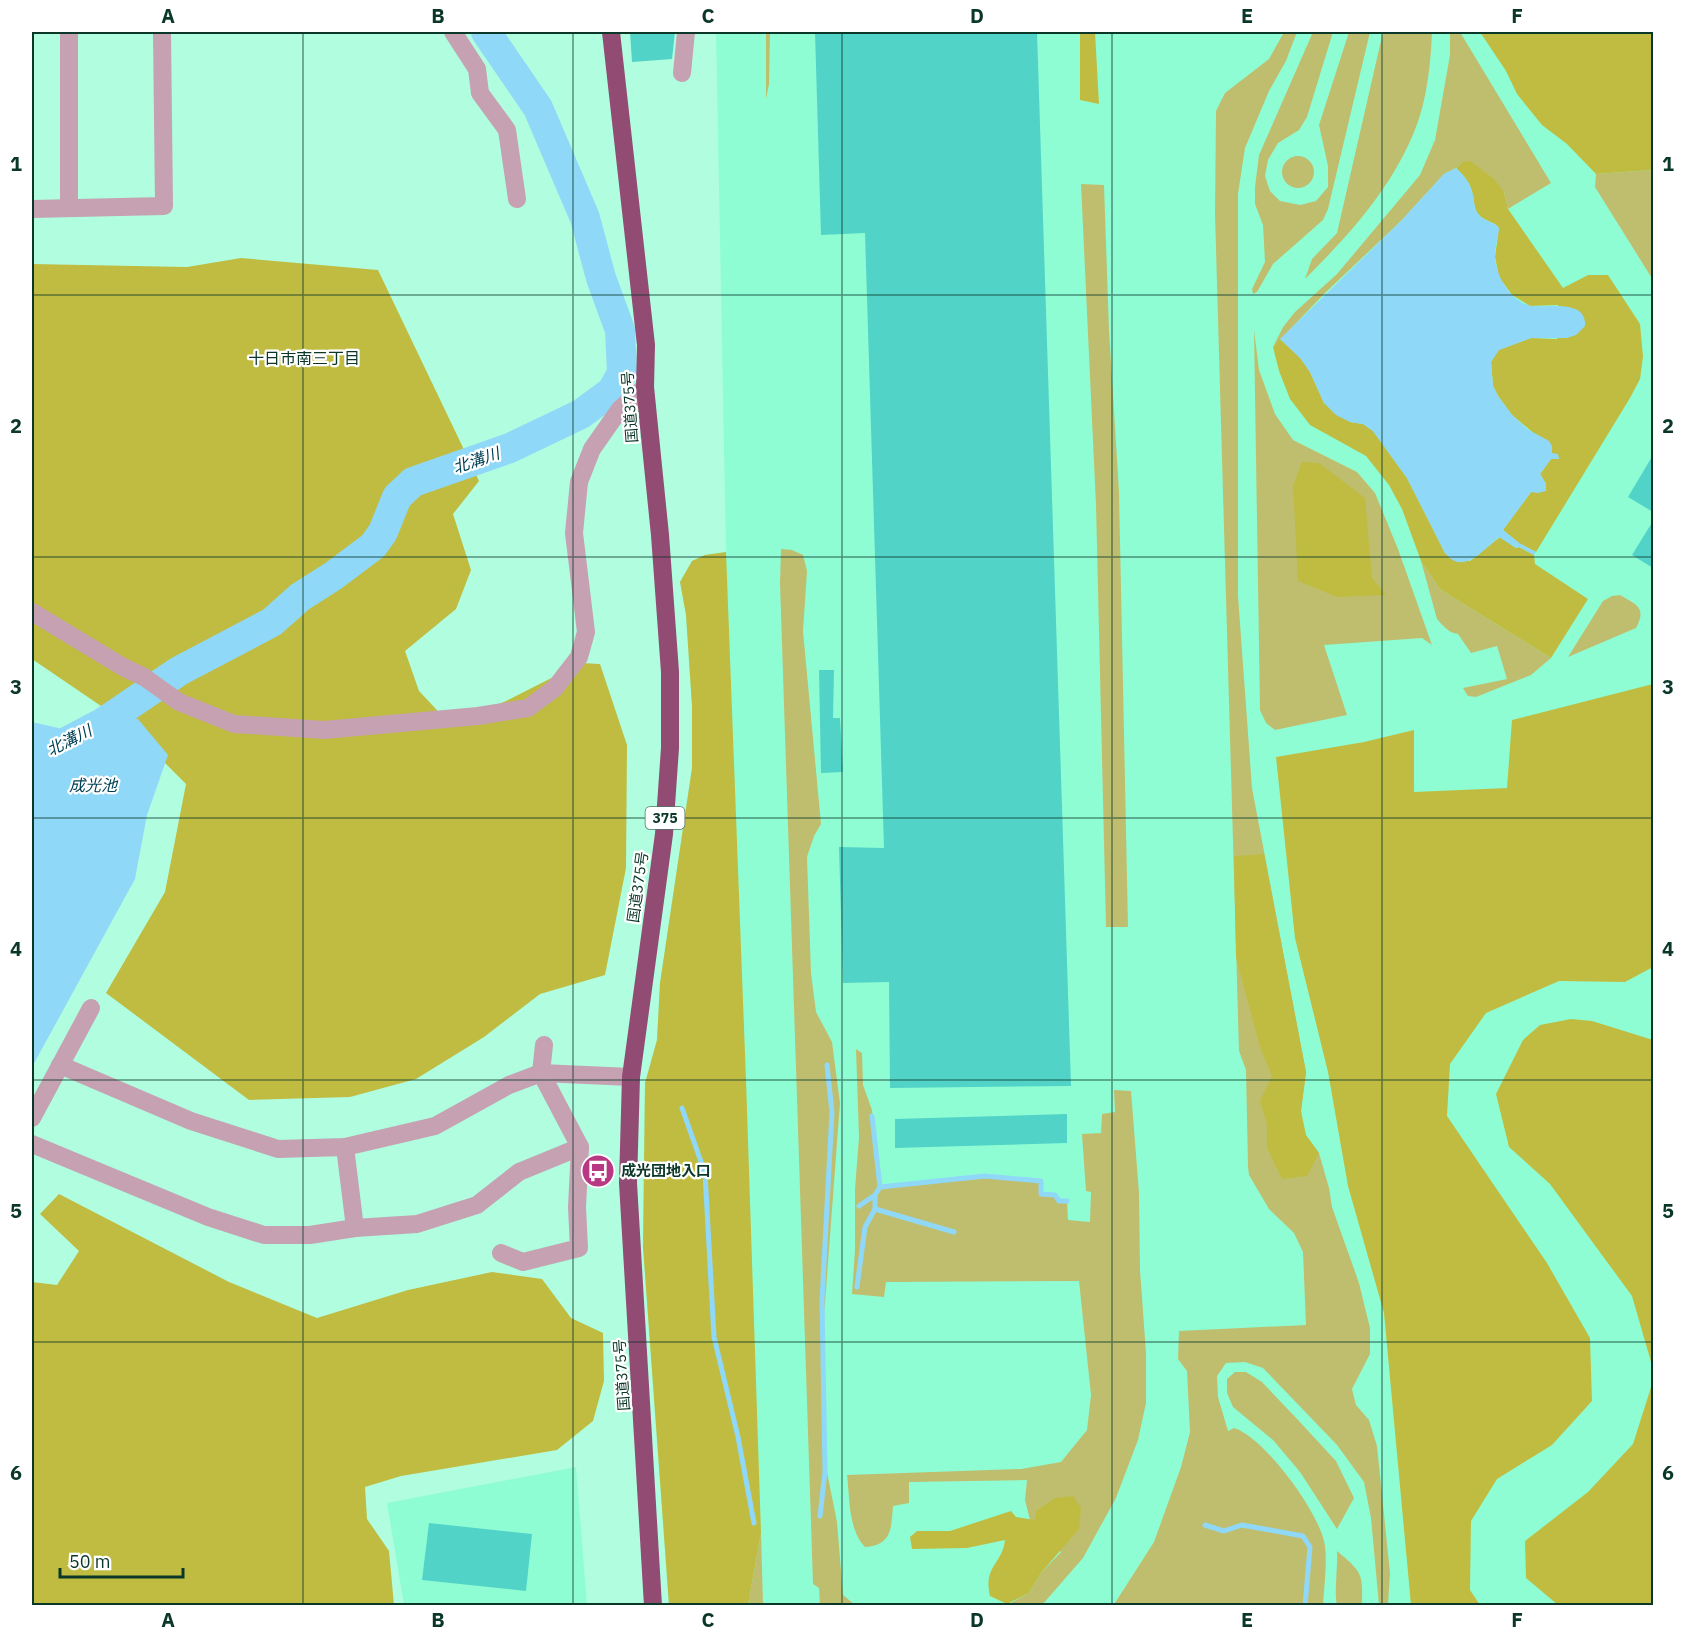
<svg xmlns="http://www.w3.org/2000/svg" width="1685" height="1637" font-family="'IBM Plex Sans','Noto Sans JP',sans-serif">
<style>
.built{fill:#8ffdd4}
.green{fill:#bfbe6f}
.forest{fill:#bfbc41}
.water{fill:#90d8f8}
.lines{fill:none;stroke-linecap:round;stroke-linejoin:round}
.stream{stroke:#90d8f8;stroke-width:5}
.river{stroke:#90d8f8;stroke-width:30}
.building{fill:#52d3c8}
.minor{stroke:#c5a1b2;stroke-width:18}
.highway{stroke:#924b72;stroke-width:18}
.grid{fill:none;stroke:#0b3729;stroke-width:1.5;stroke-opacity:0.55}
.labels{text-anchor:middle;stroke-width:4.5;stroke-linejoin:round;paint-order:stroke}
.shield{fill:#fff;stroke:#547369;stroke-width:1.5}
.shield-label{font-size:14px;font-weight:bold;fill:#0b3729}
.street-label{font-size:15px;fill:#0b3729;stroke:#fff}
.poi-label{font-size:15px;font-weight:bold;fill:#0b3729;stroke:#fff;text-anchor:start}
.neighbourhood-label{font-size:16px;fill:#0b3729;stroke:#fff}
.water-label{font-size:16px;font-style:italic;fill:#004055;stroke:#fff}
.neatline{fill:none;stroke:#0b3729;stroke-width:2}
.grid-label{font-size:20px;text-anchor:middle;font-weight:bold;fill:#0b3729}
</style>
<rect width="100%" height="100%" fill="#b1fddf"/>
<g class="built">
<path d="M716 32H1653V1605L669 1606 643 1247 645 1083 657 1040 660 983 692 768V706L686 615 680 582 692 561 705 555 726 552Z"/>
<path d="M576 1467 587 1605H404L387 1503Z"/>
</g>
<g class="green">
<path d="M766 32H770L769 84 766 99Z"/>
<path d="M1284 32H1297L1286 61 1269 91 1245 148 1238 194V596L1252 788 1306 1072 1301 1111 1304 1133 1319 1153 1329 1188 1332 1207 1359 1283 1370 1328V1354L1352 1389 1356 1405 1369 1420 1377 1446 1390 1573 1388 1605H1379L1371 1518 1364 1482 1337 1445 1263 1368 1245 1362 1226 1363 1217 1376 1218 1397 1228 1431 1234 1428C1264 1437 1317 1510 1324 1541 1328 1557 1324 1588 1323 1605L1113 1606 1154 1542 1181 1467 1190 1432 1187 1371 1178 1359 1179 1331 1306 1325 1303 1252 1294 1233 1269 1209 1249 1175 1248 1167 1246 1070 1239 1051 1215 214 1216 111 1225 93 1269 59Z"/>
<path d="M1313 32H1333L1307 117 1299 130 1278 143 1268 160 1265 176 1270 191 1280 201 1300 205 1316 201 1328 187V166L1319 125 1349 32H1370L1328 209 1323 220 1273 264 1257 292 1253 294 1252 289 1265 262 1263 225 1255 204V187L1259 155Z"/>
<path d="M1383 32H1432C1431 61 1427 100 1416 127 1393 187 1350 234 1305 279L1312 259 1337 233Z"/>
<path d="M1450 32H1460L1551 183 1508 209 1504 192 1462 162 1456 168 1444 174 1401 221 1325 293 1273 347 1283 327 1295 312 1337 274 1420 175 1435 140 1450 55Z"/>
<circle cx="1298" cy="172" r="16"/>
<path d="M1653 170V280L1595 187 1596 174Z"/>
<path d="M1081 184 1104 185 1109 330 1119 492 1128 927H1106L1096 505Z"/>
<path d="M1254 330 1259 370 1275 414 1293 440 1357 472 1375 493 1398 549 1432 645 1422 638 1324 645 1347 715 1275 730 1266 723 1260 710Z"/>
<path d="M781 549 792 550 803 555 807 571 803 631 821 824 814 836 807 857 811 973 816 1012 832 1042 840 1103 823 1330 826 1467 837 1522 843 1595 855 1605H820L819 1588 813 1584 780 583Z"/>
<path d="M1421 561 1441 590 1551 658 1531 675 1476 697 1468 696 1463 688 1507 679 1497 646 1471 653 1458 634C1449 633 1443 626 1437 619Z"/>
<path d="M1620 595C1637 605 1647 608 1636 628L1568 657 1603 601 1612 596Z"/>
<path d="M856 1049 862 1053 863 1085 872 1110 880 1187 985 1176 1041 1181V1194L1055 1195 1059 1201H1067L1068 1220 1090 1222 1091 1192 1086 1191 1082 1134 1101 1133 1102 1114 1115 1112 1114 1090 1131 1091 1139 1193 1140 1270 1146 1353V1403L1138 1440 1116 1498 1083 1558 1042 1605H1007L1029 1593 1041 1573 1061 1552 1035 1520H1030L1025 1500 1027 1480 909 1482V1503L893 1506C891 1529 892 1545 865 1547 848 1529 850 1499 847 1475L1021 1469 1061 1462 1087 1430 1091 1395 1079 1281 886 1282 884 1297 852 1294 855 1250V1189L859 1137Z"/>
<path d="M1235 1372H1246L1262 1382 1299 1421 1336 1461 1354 1498 1337 1529 1300 1472 1273 1440 1233 1407 1227 1393V1379Z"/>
<path d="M761 1533 763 1605H748Z"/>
<path d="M1337 1551C1362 1572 1363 1573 1362 1605H1337C1334 1593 1338 1566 1337 1551Z"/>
</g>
<g class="forest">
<path d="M1080 32H1095L1099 104 1080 100Z"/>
<path d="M1480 32H1653V170L1596 174 1567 144 1542 125 1517 94 1506 71Z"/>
<path d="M1470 161 1494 179 1504 192 1508 209 1563 288 1588 275H1608L1640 324 1643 357 1640 379 1630 398 1536 552 1519 543 1503 530 1531 492 1546 484 1540 474 1551 459 1552 453 1537 436 1512 415 1498 396 1493 386 1491 362 1498 350 1531 338 1557 339 1558 305 1530 306 1512 295 1499 277 1495 257 1499 228C1494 221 1484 221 1479 215 1473 208 1475 201 1472 192 1470 182 1463 175 1456 168L1462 162Z"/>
<path d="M241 258 378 270 479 481 453 514 471 570 456 609 405 651 419 691 450 724 506 701 581 663 600 664 627 745 626 868 605 975 540 994 484 1037 416 1079 350 1097 249 1100 106 993 165 892 186 784 123 721 32 659V264L187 267Z"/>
<path d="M1280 339 1300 357 1310 372 1324 403 1350 422 1363 424 1373 431 1407 478 1445 553 1470 561 1500 537 1516 548 1519 547 1534 555 1535 564 1588 599 1551 658 1441 590 1421 561 1402 509 1389 485 1366 456 1310 425 1290 399 1279 371 1273 347Z"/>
<path d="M1302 462 1319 463 1365 498 1372 578 1386 595 1337 597 1298 581 1293 486Z"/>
<path d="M726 552 746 1080 761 1533 748 1605H669L643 1247 645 1083 657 1040 660 983 692 768V706L686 615 680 582 692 561 705 555Z"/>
<path d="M1653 684V967L1625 982 1559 981 1486 1013 1450 1064 1447 1116 1547 1263 1590 1338 1592 1401 1552 1445 1497 1479 1471 1521 1470 1590 1480 1605H1411L1384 1313 1348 1186 1328 1072 1295 938 1276 757 1364 742 1414 730V792L1507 788 1512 720Z"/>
<path d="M1264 854 1306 1072 1301 1111 1306 1135 1319 1153 1307 1176 1282 1179 1267 1148V1124L1260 1101 1272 1076 1260 1047 1236 957 1234 856Z"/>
<path d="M1571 1019 1592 1021 1653 1040V1369L1632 1296 1550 1184 1509 1147 1496 1094 1523 1040 1540 1025Z"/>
<path d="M59 1194 229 1282 317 1318 408 1290 492 1272 542 1279 571 1318 603 1333 604 1381 593 1421 557 1450 401 1476 365 1487 367 1519 389 1551 394 1605H32V1282L57 1285 79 1251 40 1214Z"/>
<path d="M1653 1381V1605H1558L1526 1578 1525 1541 1588 1492 1633 1444Z"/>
<path d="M1073 1496 1081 1508 1079 1529 1041 1573 1029 1593 1007 1604 990 1596C983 1566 1002 1565 1005 1540L967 1548 912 1549 910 1537 917 1531H950L1011 1511 1016 1517 1035 1520 1036 1511 1055 1498Z"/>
</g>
<g class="water">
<path d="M1456 168C1463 175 1470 182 1472 192 1475 201 1473 208 1479 215 1484 222 1494 221 1499 228 1498 237 1495 247 1495 256 1495 275 1511 302 1531 306 1548 308 1587 299 1585 326L1576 335 1567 338H1531L1499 350 1491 362 1493 386 1498 396 1512 415 1527 429 1549 441 1552 446V453L1558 454 1559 459H1551L1540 474 1546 484V491L1538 493 1531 492 1503 530 1519 543 1536 552 1534 555 1519 547 1516 548 1499 537C1483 550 1463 576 1445 553L1407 478 1373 431 1363 424 1350 422 1336 415 1324 403 1310 372 1300 358 1280 339 1401 221 1444 174Z"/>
<path d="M108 712 138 719 168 755 147 815 135 879 32 1067V722L67 730Z"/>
</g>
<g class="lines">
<g class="stream">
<path d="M682 1108 705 1173 714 1337 738 1437 754 1523"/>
<path d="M872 1116 880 1187"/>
<path d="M875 1195 880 1187 985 1176 1041 1181V1194L1055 1195 1059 1201H1067"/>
<path d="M859 1206 875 1195V1209L954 1232"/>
<path d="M857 1287 865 1227 875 1209"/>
<path d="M820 1516 825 1472 822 1300 832 1112 827 1065"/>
<path d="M1205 1525 1224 1531 1242 1525 1303 1536 1310 1547 1305 1606"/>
</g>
<path class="river" d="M32 760 104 722 179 671 272 622 300 597 333 576 373 546 383 532 397 497 413 482 510 448 581 414 612 391 622 373 620 330 601 278 585 218 538 108 486 32"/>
</g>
<g class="building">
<path d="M630 32H675L672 59 632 62Z"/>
<path d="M815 32H1037L1071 1086 890 1088 889 982 843 983 839 847 884 848 865 233 821 235Z"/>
<path d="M1653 455V512L1628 497Z"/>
<path d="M1653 521V568L1632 555Z"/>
<path d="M819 670H834L833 718H840L843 772 821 773Z"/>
<path d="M1067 1114V1143L895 1148V1119Z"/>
<path d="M429 1523 532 1534 526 1591 422 1580Z"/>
</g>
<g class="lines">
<g class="minor">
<path d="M69 32V208"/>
<path d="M453 32 477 69 480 93 507 130 517 199"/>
<path d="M682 73 686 32"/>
<path d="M32 209 164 206 162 32"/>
<path d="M32 612 123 667 144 677 179 702 234 724 324 730 478 716 528 708 555 688 579 657 586 632 574 533 579 482 592 449 620 409 645 387"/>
<path d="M60 1065 191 1121 278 1149 345 1147 435 1126 509 1085 541 1073 631 1077"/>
<path d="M32 1118 91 1008"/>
<path d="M32 1144 208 1217 264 1235H310L355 1228 417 1224 477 1205 519 1172 580 1147"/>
<path d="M345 1147 355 1228"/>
<path d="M501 1253 523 1262 579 1248 577 1207 580 1147 541 1073 544 1045"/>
</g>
<path class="highway" d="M611 32 646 345 645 387 660 535 670 672V748L664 834 631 1077 628 1183 653 1606"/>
</g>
<path class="grid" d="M303 32V1606M573 32V1606M842 32V1606M1112 32V1606M1382 32V1606M32 295H1654M32 557H1654M32 818H1654M32 1080H1654M32 1342H1654"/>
<defs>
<symbol id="bus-disc" viewBox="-11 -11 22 22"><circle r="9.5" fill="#b83884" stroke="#fff"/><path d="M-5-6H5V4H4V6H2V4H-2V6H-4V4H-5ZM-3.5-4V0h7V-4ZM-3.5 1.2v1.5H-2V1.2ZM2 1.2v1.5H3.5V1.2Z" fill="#fff"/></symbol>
</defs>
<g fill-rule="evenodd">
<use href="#bus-disc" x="579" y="1152" width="38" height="38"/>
</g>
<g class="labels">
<rect class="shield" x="645.5" y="807" width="39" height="22" rx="4.5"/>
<g class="shield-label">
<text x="665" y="823">375</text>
</g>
<g class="street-label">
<text transform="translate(630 407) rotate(-94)" y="5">国道375号</text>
<text transform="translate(638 887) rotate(-82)" y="5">国道375号</text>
<text transform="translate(622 1375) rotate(-94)" y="5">国道375号</text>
</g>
<g class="poi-label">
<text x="621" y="1176">成光団地入口</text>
</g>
<g class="neighbourhood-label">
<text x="304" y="364">十日市南三丁目</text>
</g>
<g class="water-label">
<text transform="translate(476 460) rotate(-19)" y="6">北溝川</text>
<text transform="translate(69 740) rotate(-27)" y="6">北溝川</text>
<text x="93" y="791">成光池</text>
</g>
</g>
<rect width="1685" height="1637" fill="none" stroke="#ffffff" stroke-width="66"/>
<path d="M60 1568v9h123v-9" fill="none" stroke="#0b3729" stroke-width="3"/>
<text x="69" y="1568" font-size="18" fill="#0b3729" stroke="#ffffff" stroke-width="4.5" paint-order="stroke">50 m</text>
<rect x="33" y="33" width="1619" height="1571" class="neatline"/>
<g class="grid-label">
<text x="168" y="23">A</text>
<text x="438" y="23">B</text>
<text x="708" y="23">C</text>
<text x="977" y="23">D</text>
<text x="1247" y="23">E</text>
<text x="1517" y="23">F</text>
<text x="16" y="171">1</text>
<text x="1668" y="171">1</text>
<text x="16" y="433">2</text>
<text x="1668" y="433">2</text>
<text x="16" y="694">3</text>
<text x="1668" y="694">3</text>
<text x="16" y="956">4</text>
<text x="1668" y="956">4</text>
<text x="16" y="1218">5</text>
<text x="1668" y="1218">5</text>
<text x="16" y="1480">6</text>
<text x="1668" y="1480">6</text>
<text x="168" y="1627">A</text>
<text x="438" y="1627">B</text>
<text x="708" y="1627">C</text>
<text x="977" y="1627">D</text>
<text x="1247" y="1627">E</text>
<text x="1517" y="1627">F</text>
</g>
</svg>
